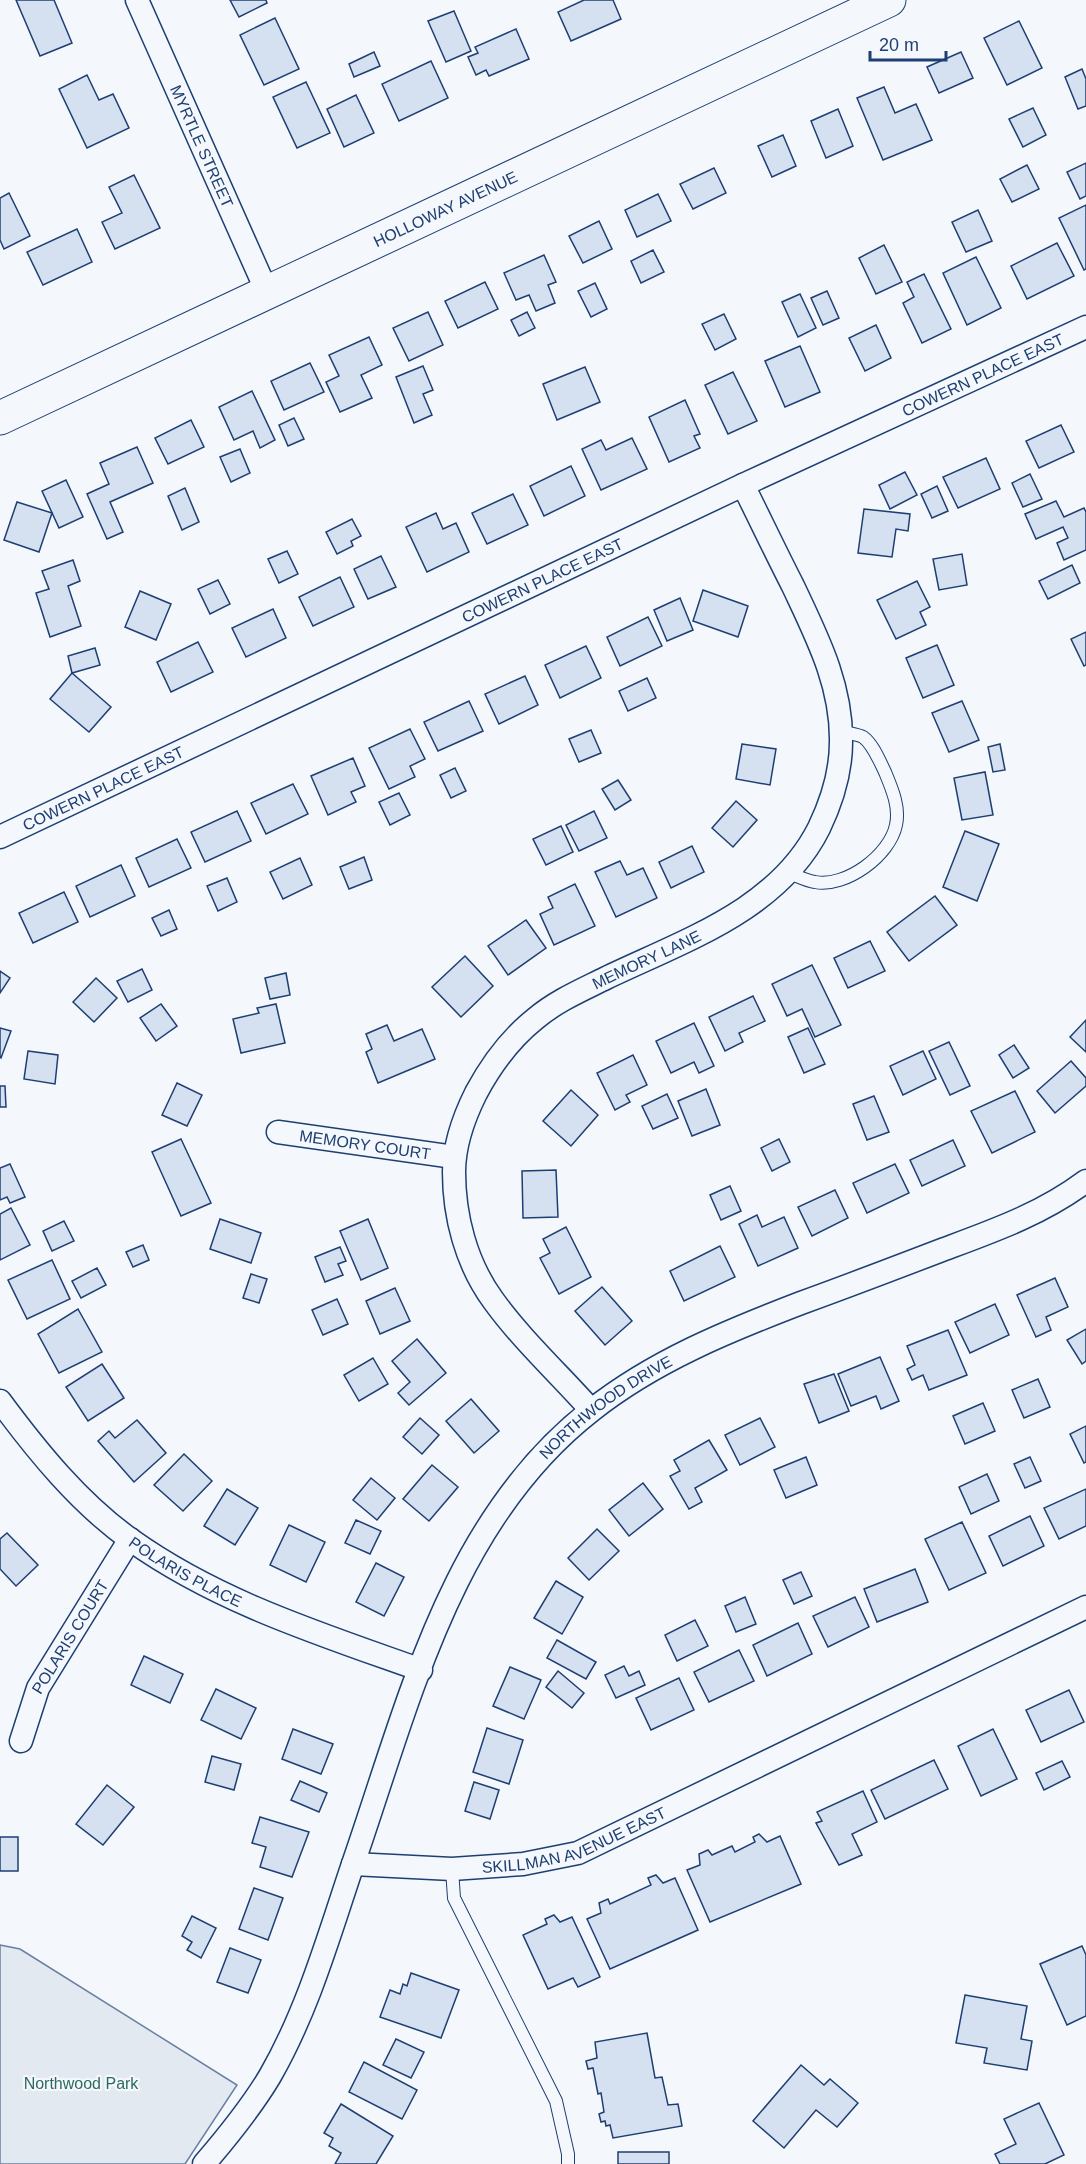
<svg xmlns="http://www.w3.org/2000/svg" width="1086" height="2164" font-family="Arial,sans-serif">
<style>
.green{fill:#e3e9f0;stroke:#687fa3;stroke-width:1.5}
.building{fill:#d5e0f0;stroke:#1d3f73;stroke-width:1.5}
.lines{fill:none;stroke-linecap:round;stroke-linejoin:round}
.lane-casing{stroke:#1d3f73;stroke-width:14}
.street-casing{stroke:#1d3f73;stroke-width:25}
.secondary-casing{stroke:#1d3f73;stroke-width:35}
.lane{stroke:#f4f7fb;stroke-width:12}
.street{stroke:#f4f7fb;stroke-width:22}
.secondary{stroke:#f4f7fb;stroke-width:33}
.labels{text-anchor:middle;stroke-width:4.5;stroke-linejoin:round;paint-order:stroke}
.street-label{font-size:16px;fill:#1d3f73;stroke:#f4f7fb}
.park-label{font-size:16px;fill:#2c6c60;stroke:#f4f7fb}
</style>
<rect width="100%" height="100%" fill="#f4f7fb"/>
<path class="green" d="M0 1945 20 1949 237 2085 185 2164H0Z"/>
<g class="building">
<path d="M16 0H54L72 43 40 56Z"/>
<path d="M230 0H266L267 3 239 17Z"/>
<path d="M584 0H613L621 19 571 41 558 12Z"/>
<path d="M454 11 471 51 446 62 428 21Z"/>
<path d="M275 18 299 69 264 85 240 35Z"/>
<path d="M1019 21 1042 68 1007 85 984 38Z"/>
<path d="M516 29 529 59 489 76 486 70 476 75 468 57 478 53 475 47Z"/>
<path d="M374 52 380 66 354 77 349 64Z"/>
<path d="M961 52 973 78 939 93 927 67Z"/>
<path d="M431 61 448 98 399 121 382 84Z"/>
<path d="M1082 69 1086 79V106L1078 109 1065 77Z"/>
<path d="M87 75 99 100 113 94 129 128 87 148 59 89Z"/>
<path d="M306 82 330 133 297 148 273 97Z"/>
<path d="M884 87 895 113 916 104 932 140 883 160 857 98Z"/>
<path d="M356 95 374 133 344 147 327 109Z"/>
<path d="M1033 108 1046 135 1023 147 1009 119Z"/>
<path d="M838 109 853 146 826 158 811 121Z"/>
<path d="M783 135 796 166 772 177 758 146Z"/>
<path d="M1086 163V196L1080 199 1067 172Z"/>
<path d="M1027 165 1039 189 1012 202 1000 179Z"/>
<path d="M714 168 726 193 693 209 680 184Z"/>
<path d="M134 175 160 228 115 249 102 222 122 213 109 187Z"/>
<path d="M9 193 30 236 4 249 0 240V198Z"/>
<path d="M658 194 671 221 637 237 625 210Z"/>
<path d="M1086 205V269L1084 270 1059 218Z"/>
<path d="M978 210 992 241 966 252 952 222Z"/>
<path d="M599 221 612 249 583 263 569 236Z"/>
<path d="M77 229 92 262 43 285 27 252Z"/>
<path d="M1057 243 1074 276 1027 299 1011 266Z"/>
<path d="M884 245 902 282 876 294 859 258Z"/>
<path d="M653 250 664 272 641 283 631 261Z"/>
<path d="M544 255 556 282 548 285 555 303 536 311 529 295 516 300 504 273Z"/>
<path d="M976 257 1001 308 967 325 943 273Z"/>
<path d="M924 274 951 329 922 343 903 303 914 297 907 282Z"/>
<path d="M485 282 498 309 458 328 445 301Z"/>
<path d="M595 283 607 309 591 317 578 291Z"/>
<path d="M827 291 839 318 823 325 811 298Z"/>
<path d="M800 294 816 328 798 337 782 302Z"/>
<path d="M428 312 443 345 409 361 393 328Z"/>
<path d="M527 312 535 328 519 336 511 320Z"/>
<path d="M724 314 736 339 715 350 702 324Z"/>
<path d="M876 325 891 358 865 371 849 338Z"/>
<path d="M369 337 382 365 361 375 372 398 340 412 326 382 339 376 329 355Z"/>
<path d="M800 346 820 392 785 407 765 361Z"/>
<path d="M310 363 324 392 284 410 271 381Z"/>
<path d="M423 366 433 390 423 394 432 415 414 423 396 377Z"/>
<path d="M585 367 600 402 557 420 543 384Z"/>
<path d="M733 372 757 421 728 434 705 385Z"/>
<path d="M252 391 275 440 260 448 253 431 234 440 219 407Z"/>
<path d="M685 400 700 434 694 436 700 448 669 462 649 417Z"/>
<path d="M294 418 304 439 288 446 279 425Z"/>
<path d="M191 420 204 447 168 464 155 438Z"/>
<path d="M1061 425 1074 452 1039 468 1026 441Z"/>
<path d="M632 438 647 469 601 490 582 449 601 440 606 450Z"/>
<path d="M137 447 153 483 110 502 123 532 107 539 87 494 109 484 100 463Z"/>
<path d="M240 449 250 473 231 482 220 457Z"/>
<path d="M986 458 1000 489 958 508 943 477Z"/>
<path d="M571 466 585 496 544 516 530 486Z"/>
<path d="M905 472 917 495 890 509 879 485Z"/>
<path d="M1030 474 1042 499 1023 507 1012 483Z"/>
<path d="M66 480 83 517 59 528 42 491Z"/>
<path d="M937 486 948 511 932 518 921 494Z"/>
<path d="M185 488 199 522 182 530 168 496Z"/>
<path d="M513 494 528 525 487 544 472 513Z"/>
<path d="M1056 501 1064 517 1084 508 1086 512V550L1064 560 1057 543 1068 538 1063 527 1036 539 1025 514Z"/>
<path d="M17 502 52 513 39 552 4 540Z"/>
<path d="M864 509 910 514 908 531 896 529 892 557 858 553Z"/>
<path d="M436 513 443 529 456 523 469 552 427 572 406 527Z"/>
<path d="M352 519 361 536 351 541 353 546 337 554 326 532Z"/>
<path d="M287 551 298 574 279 583 268 559Z"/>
<path d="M962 554 967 585 939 590 933 559Z"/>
<path d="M381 556 396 587 368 599 354 569Z"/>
<path d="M73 560 80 581 68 586 81 626 50 637 36 593 49 589 42 571Z"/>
<path d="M1072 565 1080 583 1048 599 1039 581Z"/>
<path d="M340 577 354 607 313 626 299 597Z"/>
<path d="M218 580 230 604 210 614 198 589Z"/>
<path d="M917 581 930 607 920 612 926 625 896 639 877 600Z"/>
<path d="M703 590 748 606 738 637 693 621Z"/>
<path d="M140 591 171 604 156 640 125 627Z"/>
<path d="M680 598 693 630 667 641 654 610Z"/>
<path d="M273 609 286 638 246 657 232 628Z"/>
<path d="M648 617 662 646 620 666 607 637Z"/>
<path d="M1086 632V665L1084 666 1071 639Z"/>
<path d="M198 642 213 672 171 692 157 662Z"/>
<path d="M937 645 954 685 923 698 906 658Z"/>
<path d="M586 646 601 678 560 698 545 665Z"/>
<path d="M95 648 100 665 72 673 68 656Z"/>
<path d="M72 673 111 707 89 732 50 699Z"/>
<path d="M525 676 538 705 499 724 485 694Z"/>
<path d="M647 678 656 698 628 711 619 691Z"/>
<path d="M469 701 483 731 438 751 424 722Z"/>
<path d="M962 701 979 740 949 752 932 713Z"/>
<path d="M410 729 425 759 410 766 415 777 389 789 369 748Z"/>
<path d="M591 730 601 753 579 762 569 739Z"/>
<path d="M742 744 776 749 770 785 736 779Z"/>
<path d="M1000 744 1005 770 993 772 988 747Z"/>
<path d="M353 758 365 786 351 792 356 802 328 815 311 776Z"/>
<path d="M455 768 466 791 451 798 440 775Z"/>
<path d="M985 772 993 815 962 820 954 778Z"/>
<path d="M618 780 631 800 615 810 602 789Z"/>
<path d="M293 784 308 814 266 834 251 803Z"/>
<path d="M399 793 410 815 390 825 379 802Z"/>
<path d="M736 801 757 820 733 847 712 828Z"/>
<path d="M237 811 251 841 205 862 191 832Z"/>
<path d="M594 811 607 838 579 851 566 825Z"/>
<path d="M561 826 573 852 546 865 533 839Z"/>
<path d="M965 831 999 844 977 901 943 887Z"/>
<path d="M177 839 191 868 149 887 136 858Z"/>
<path d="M692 846 704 872 671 888 659 862Z"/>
<path d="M364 857 372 880 349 889 340 867Z"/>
<path d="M300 858 312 885 283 899 270 872Z"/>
<path d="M620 861 627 875 643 868 657 898 616 917 595 872Z"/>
<path d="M121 865 135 896 90 917 76 886Z"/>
<path d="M227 878 237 902 218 911 207 886Z"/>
<path d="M575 884 595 926 554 945 540 914 553 908 548 897Z"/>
<path d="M64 892 78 922 33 943 19 913Z"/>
<path d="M935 896 957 925 909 961 887 932Z"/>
<path d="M169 910 177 929 161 936 152 918Z"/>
<path d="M526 920 546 948 508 975 488 946Z"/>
<path d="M870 941 885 971 848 988 834 958Z"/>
<path d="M465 956 493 986 461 1017 432 987Z"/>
<path d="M812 965 841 1025 815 1037 802 1009 787 1016 772 984Z"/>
<path d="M142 969 152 990 128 1002 117 981Z"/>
<path d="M0 971 10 978 0 993Z"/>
<path d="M286 973 290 995 270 999 265 978Z"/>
<path d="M96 978 117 998 94 1022 73 1002Z"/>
<path d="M753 996 765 1021 739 1033 743 1042 725 1051 709 1017Z"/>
<path d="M161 1004 177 1026 156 1041 140 1018Z"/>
<path d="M276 1004 285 1043 241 1053 233 1019 259 1013 257 1008Z"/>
<path d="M1086 1020V1052L1070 1037Z"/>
<path d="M694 1023 714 1066 699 1073 694 1062 671 1073 656 1041Z"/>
<path d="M387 1025 394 1041 422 1029 435 1059 378 1083 366 1052 372 1049 366 1034Z"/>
<path d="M0 1028 11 1031 1 1058 0 1057Z"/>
<path d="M808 1028 825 1064 804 1073 788 1037Z"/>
<path d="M949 1042 970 1086 950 1095 929 1051Z"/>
<path d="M1014 1045 1029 1068 1013 1078 999 1055Z"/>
<path d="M28 1051 58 1055 55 1084 24 1079Z"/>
<path d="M923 1051 936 1079 903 1095 890 1066Z"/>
<path d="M633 1055 647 1085 626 1095 630 1102 615 1110 597 1073Z"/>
<path d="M1071 1061 1086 1078V1086L1055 1113 1037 1091Z"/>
<path d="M177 1083 202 1095 187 1126 162 1115Z"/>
<path d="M0 1086H5L6 1107H0Z"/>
<path d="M706 1089 720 1125 692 1136 678 1101Z"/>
<path d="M571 1090 598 1115 571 1146 543 1121Z"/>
<path d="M1015 1091 1035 1132 992 1153 971 1111Z"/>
<path d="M667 1094 678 1118 653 1129 642 1106Z"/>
<path d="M874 1096 889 1132 867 1140 853 1104Z"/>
<path d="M181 1139 211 1203 181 1216 152 1152Z"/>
<path d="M779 1139 790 1162 772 1171 761 1148Z"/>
<path d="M953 1140 965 1166 922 1186 910 1160Z"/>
<path d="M10 1164 25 1197 10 1203 7 1197 0 1200V1168Z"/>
<path d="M895 1164 909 1193 867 1213 853 1183Z"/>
<path d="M556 1170 558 1217 523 1218 522 1171Z"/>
<path d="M730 1186 741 1211 721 1220 710 1195Z"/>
<path d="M835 1190 848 1218 812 1236 798 1207Z"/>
<path d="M11 1208 30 1245 0 1260V1214Z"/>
<path d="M757 1215 762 1227 784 1217 798 1248 758 1266 739 1224Z"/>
<path d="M220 1219 261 1233 251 1263 210 1249Z"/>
<path d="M368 1219 388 1268 361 1280 340 1231Z"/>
<path d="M64 1221 74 1241 52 1251 43 1231Z"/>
<path d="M566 1227 591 1277 559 1294 540 1258 550 1253 543 1239Z"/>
<path d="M143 1245 149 1260 133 1267 126 1252Z"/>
<path d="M720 1246 735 1277 684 1301 670 1271Z"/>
<path d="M340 1247 346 1261 338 1264 343 1275 325 1282 315 1257Z"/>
<path d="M52 1260 70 1299 27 1319 8 1280Z"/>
<path d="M97 1268 106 1285 81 1298 72 1281Z"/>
<path d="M251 1274 267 1279 259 1303 243 1298Z"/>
<path d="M1055 1278 1068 1307 1046 1317 1051 1330 1036 1337 1017 1295Z"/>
<path d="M602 1287 632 1321 605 1345 575 1311Z"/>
<path d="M395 1288 410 1321 380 1334 366 1301Z"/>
<path d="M337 1299 348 1324 323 1335 312 1310Z"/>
<path d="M995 1304 1009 1335 970 1353 955 1322Z"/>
<path d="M78 1309 102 1352 59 1373 38 1334Z"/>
<path d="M1086 1329V1361L1082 1364 1067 1340Z"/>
<path d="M948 1330 967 1375 929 1390 923 1375 912 1380 907 1369 915 1365 907 1346Z"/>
<path d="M417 1339 446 1373 409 1405 398 1393 410 1382 392 1361Z"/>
<path d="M880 1357 899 1401 881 1409 876 1396 851 1406 838 1374Z"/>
<path d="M373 1358 388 1384 359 1401 344 1375Z"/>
<path d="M102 1364 124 1398 88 1421 66 1387Z"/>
<path d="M834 1374 849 1411 819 1423 804 1384Z"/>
<path d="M1038 1379 1050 1407 1024 1418 1012 1390Z"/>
<path d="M471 1399 499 1431 474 1453 446 1421Z"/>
<path d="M983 1403 995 1431 965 1444 953 1416Z"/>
<path d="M420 1418 439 1435 422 1454 403 1437Z"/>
<path d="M760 1418 775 1447 740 1465 725 1435Z"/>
<path d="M137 1420 166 1453 134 1482 98 1441 109 1431 115 1438Z"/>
<path d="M1086 1426V1462L1084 1463 1070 1434Z"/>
<path d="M709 1440 727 1470 695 1488 702 1502 689 1509 670 1476 680 1471 674 1460Z"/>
<path d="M184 1454 212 1481 183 1511 154 1485Z"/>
<path d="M806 1457 817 1485 786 1498 774 1470Z"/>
<path d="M1030 1457 1041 1481 1025 1488 1014 1464Z"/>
<path d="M432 1465 458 1487 429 1521 403 1499Z"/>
<path d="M987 1474 999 1501 971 1514 959 1487Z"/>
<path d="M371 1478 395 1498 377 1520 353 1500Z"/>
<path d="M643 1483 663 1509 629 1536 609 1510Z"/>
<path d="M227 1489 258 1508 235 1545 204 1526Z"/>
<path d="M1086 1489V1526L1059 1539 1044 1508Z"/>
<path d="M1030 1516 1044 1546 1003 1566 989 1536Z"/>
<path d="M356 1520 381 1531 370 1554 345 1543Z"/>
<path d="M962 1522 986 1573 949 1590 925 1539Z"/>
<path d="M289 1525 325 1542 306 1582 270 1565Z"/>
<path d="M597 1529 619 1551 589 1580 568 1558Z"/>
<path d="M7 1533 38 1565 16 1586 0 1569V1539Z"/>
<path d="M376 1563 404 1577 384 1616 356 1602Z"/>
<path d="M915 1569 928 1602 877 1622 864 1589Z"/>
<path d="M801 1572 812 1596 794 1604 783 1580Z"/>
<path d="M556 1581 583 1597 562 1634 534 1618Z"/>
<path d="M745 1597 756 1624 736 1632 725 1606Z"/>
<path d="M855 1597 869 1627 828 1647 813 1616Z"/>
<path d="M695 1620 708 1646 677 1661 665 1635Z"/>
<path d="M798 1623 812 1654 767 1676 753 1645Z"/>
<path d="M557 1640 596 1662 586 1679 547 1658Z"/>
<path d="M739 1650 754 1681 709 1702 694 1672Z"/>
<path d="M144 1656 183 1674 170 1703 131 1685Z"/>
<path d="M624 1666 629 1676 639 1671 645 1685 616 1698 605 1675Z"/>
<path d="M510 1667 541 1680 524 1719 493 1706Z"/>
<path d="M558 1671 584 1693 572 1708 546 1687Z"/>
<path d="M679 1678 694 1710 651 1730 636 1698Z"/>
<path d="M216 1689 256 1708 241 1739 201 1720Z"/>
<path d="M1069 1690 1084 1722 1041 1742 1026 1710Z"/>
<path d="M487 1728 523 1740 509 1784 473 1772Z"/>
<path d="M293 1729 333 1744 321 1774 282 1759Z"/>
<path d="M993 1729 1017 1779 981 1796 958 1746Z"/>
<path d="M212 1756 241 1764 234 1790 205 1782Z"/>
<path d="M934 1760 948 1789 885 1819 871 1790Z"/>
<path d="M1062 1761 1070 1777 1044 1790 1036 1773Z"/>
<path d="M300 1781 327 1793 319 1812 291 1800Z"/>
<path d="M474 1782 499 1790 490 1819 465 1811Z"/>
<path d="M107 1785 134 1807 103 1845 76 1824Z"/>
<path d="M863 1791 877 1822 852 1834 862 1855 839 1865 816 1823 822 1821 817 1812Z"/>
<path d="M260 1817 309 1832 292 1877 260 1867 266 1847 252 1843Z"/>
<path d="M759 1834 767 1842 780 1836 801 1884 710 1922 687 1870 700 1865 699 1854 708 1850 712 1855 732 1846 735 1852 755 1842 753 1837Z"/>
<rect x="0" y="1837" width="18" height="34"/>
<path d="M656 1875 663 1883 675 1878 698 1930 610 1969 587 1919 601 1913 599 1903 608 1899 610 1904 651 1885 648 1878Z"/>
<path d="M254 1888 283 1898 268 1940 239 1929Z"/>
<path d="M554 1915 560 1922 572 1917 600 1977 578 1987 573 1978 548 1989 523 1935 547 1924 545 1919Z"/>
<path d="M192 1916 216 1928 201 1958 187 1950 192 1942 182 1936Z"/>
<path d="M1082 1946 1086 1955V2016L1067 2025 1040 1964Z"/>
<path d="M230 1948 261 1960 248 1993 217 1982Z"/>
<path d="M411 1973 459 1990 441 2038 380 2017 390 1990 400 1994 403 1984 407 1986Z"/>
<path d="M965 1995 1027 2006 1021 2039 1032 2041 1027 2070 984 2063 987 2048 956 2043Z"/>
<path d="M647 2033 655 2078 662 2077 668 2105 678 2104 682 2126 613 2138 610 2125 606 2126 605 2121 601 2122 599 2114 604 2112 601 2093 598 2094 593 2068 588 2069 586 2061 597 2058 595 2042Z"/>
<path d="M396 2039 424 2052 411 2078 383 2065Z"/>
<path d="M364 2062 417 2090 402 2119 349 2092Z"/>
<path d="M801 2065 824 2085 830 2079 858 2103 837 2127 816 2110 784 2148 753 2121Z"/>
<path d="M1039 2103 1064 2155 1045 2164H1000L995 2154 1016 2144 1004 2119Z"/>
<path d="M341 2104 393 2136 376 2164H335L341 2153 329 2146 333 2138 324 2133Z"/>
<rect x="618" y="2152" width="51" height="12"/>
</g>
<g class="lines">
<defs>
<g id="lane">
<path d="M789 873C797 876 807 881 815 882 846 888 890 855 896 825 900 807 892 789 885 772 880 762 873 744 863 737 858 734 847 733 841 731"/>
<path d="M452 1869 454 1898 556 2101 568 2154V2164"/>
</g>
<g id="street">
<path id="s1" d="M137 0 267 292"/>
<path id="s2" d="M0 837 743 485 1086 327"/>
<path id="s3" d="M278 1132 454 1157"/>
<path id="s4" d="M0 1401C37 1451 79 1503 131 1540 218 1602 320 1634 421 1670"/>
<path id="s5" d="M591 1410C559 1374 521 1339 493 1300 466 1263 454 1216 454 1172 454 1143 464 1117 476 1093 491 1065 510 1039 535 1019 556 1001 582 990 606 978 685 940 778 910 819 828 832 801 841 772 841 742 842 685 817 637 793 586 776 553 760 519 743 485"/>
<path id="s6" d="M21 1741 38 1688 130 1539"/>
<path id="s7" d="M353 1864C409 1703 450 1520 592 1410 654 1361 728 1331 801 1303 848 1286 895 1268 942 1250 993 1231 1042 1214 1086 1181"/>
<path id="s8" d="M204 2164C228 2136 251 2108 270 2076 308 2010 329 1935 353 1864L452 1869 523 1864 578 1853 1086 1607"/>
</g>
<g id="secondary">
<path id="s9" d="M0 418 889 0"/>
</g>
</defs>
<use href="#lane" class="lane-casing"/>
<use href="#street" class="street-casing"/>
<use href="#secondary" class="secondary-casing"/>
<use href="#lane" class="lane"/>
<use href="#street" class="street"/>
<use href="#secondary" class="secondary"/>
</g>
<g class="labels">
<g class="street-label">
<text dy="6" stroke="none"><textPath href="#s1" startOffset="160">MYRTLE STREET</textPath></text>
<text dy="6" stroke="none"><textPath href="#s9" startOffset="492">HOLLOWAY AVENUE</textPath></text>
<text dy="6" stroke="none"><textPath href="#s2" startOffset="1086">COWERN PLACE EAST</textPath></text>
<text dy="6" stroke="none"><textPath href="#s2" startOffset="600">COWERN PLACE EAST</textPath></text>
<text dy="6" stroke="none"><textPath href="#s2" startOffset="114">COWERN PLACE EAST</textPath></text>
<text dy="6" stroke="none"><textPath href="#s5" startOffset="588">MEMORY LANE</textPath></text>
<text dy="6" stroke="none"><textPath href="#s3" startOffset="88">MEMORY COURT</textPath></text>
<text dy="6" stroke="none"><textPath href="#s7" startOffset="534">NORTHWOOD DRIVE</textPath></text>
<text dy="6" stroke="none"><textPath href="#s4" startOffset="255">POLARIS PLACE</textPath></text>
<text dy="6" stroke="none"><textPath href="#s6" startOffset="116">POLARIS COURT</textPath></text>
<text dy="6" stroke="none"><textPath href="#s8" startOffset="564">SKILLMAN AVENUE EAST</textPath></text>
</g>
<g class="park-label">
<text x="81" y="2089">Northwood Park</text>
</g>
</g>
<path d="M870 51v9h76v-9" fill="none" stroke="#1d3f73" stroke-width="3"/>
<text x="879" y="51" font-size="18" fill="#1d3f73" stroke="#f4f7fb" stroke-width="4.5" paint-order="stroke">20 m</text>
</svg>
